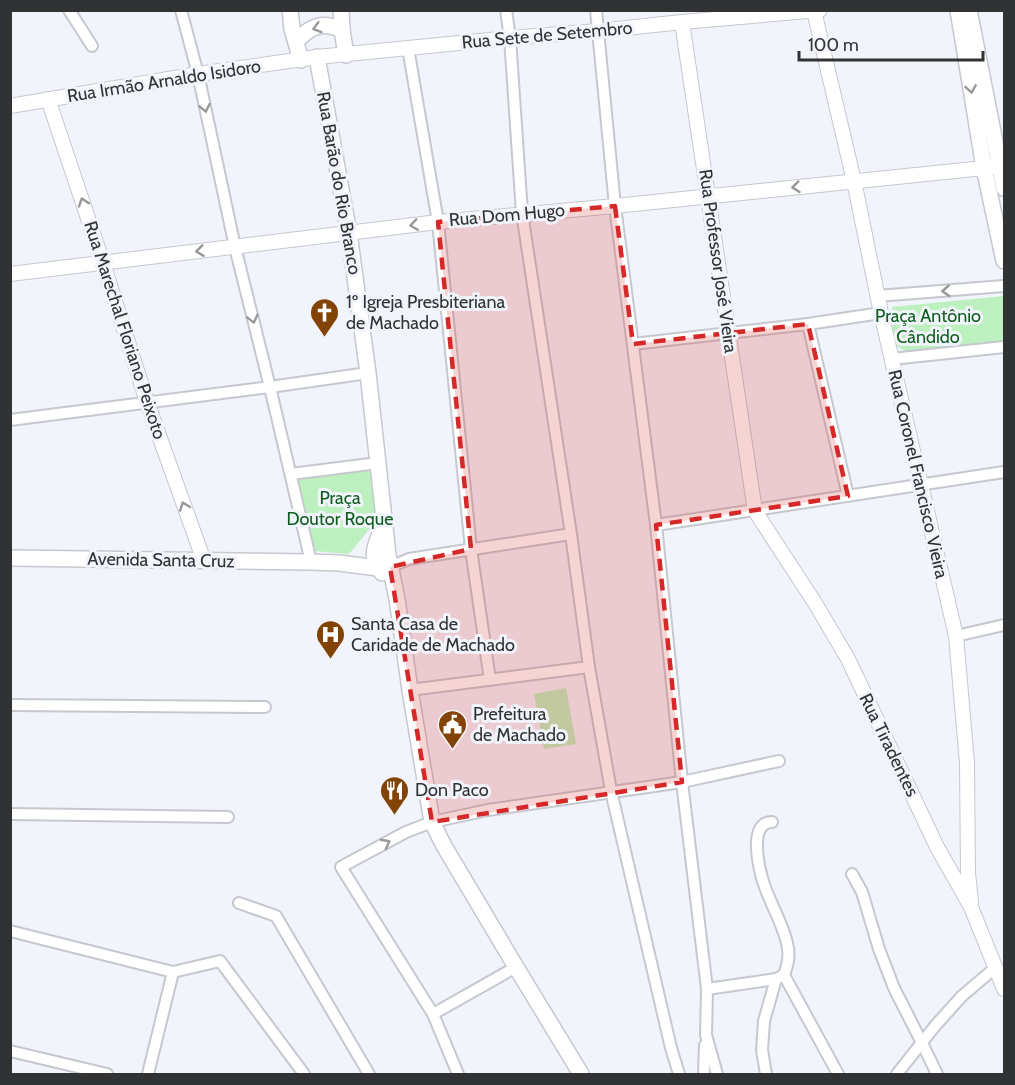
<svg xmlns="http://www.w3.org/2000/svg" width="1015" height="1085" font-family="Cabin,sans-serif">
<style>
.green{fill:#bdf0bf}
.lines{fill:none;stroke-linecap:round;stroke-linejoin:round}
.minor-casing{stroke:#c6c8cf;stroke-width:14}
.tertiary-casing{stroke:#c6c8cf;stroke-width:16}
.secondary-casing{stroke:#c6c8cf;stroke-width:18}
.minor{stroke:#fff;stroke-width:10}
.tertiary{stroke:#fff;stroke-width:14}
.secondary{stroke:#fff;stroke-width:15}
.oneway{stroke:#98989a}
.marked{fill:#d62828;fill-opacity:0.2;stroke:#d62828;stroke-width:4.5;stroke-dasharray:12 8;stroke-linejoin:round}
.labels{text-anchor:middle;stroke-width:6;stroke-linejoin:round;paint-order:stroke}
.street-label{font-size:18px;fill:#313234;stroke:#f2f4fb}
.poi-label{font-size:18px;fill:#313234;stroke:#f2f4fb;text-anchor:start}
.park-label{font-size:18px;fill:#0f5d1e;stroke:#f2f4fb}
</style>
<rect width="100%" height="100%" fill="#f2f4fb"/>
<g class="green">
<path d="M1004 296V341L906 351C887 344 893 326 892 307Z"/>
<path d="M365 468 372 471 377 520 349 554 314 551 297 477Z"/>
<path d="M566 688 576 744 544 749 534 694Z"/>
</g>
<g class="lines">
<defs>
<g id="minor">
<path d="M69 10 92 46"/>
<path d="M181 10 198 74 235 247 270 387 311 562"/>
<path d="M506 10 510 38 522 213 571 534 589 667 611 791 671 1048 679 1074"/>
<path d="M596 10 615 206 656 525 682 782 707 989 706 1035 717 1074"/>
<path d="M408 48 438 222 471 549 490 680"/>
<path d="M877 296 1004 286"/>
<path d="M808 324 848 496"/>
<path d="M633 344 808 324 881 313"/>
<path d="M892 359 1004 347"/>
<path d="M10 420 270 387 368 373"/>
<path d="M291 474 378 463"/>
<path d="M656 525 1004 472"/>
<path d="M390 567 409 559 571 534"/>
<path d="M956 636 1004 625"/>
<path d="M410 690 589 667"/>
<path d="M10 705 265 707"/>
<path d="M10 814 228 817"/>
<path d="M852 874 862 892 879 949 894 988 922 1043 937 1074"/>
<path d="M239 903 276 916 369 1074"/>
<path d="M10 931 173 972 220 961 304 1074"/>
<path d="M784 975 838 1074"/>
<path d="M707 989 776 979"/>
<path d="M433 1014 516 967"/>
<path d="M10 1051 107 1074"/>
<path d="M148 1074 173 972"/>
<path d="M458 1074 433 1014 341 867 406 832 432 822 488 810 682 782 779 761"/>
<path d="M704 1074 705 1045"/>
<path d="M766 1074 762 1050 764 1021 776 979 784 975C788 964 790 955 787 943 782 921 768 900 762 878 758 863 749 822 772 822"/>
<path d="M897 1074 935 1026 962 996 995 968"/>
</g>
<g id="tertiary">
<path d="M814 11 854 181 881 313 956 636 967 763 968 873 971 902"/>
<path d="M682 22 755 511 815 603 848 659 937 847 971 907 1004 989"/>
<path d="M48 99 103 263 147 402 204 561"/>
<path d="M10 106 198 74 317 57 510 38 598 31 682 22 820 10"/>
<path d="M10 274 438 222 615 206 984 168 995 166"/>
</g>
<g id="secondary">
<path d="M290 10 292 29 301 60"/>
<path d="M341 10 342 30 346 55"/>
<path d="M958 10 984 168 1004 261"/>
<path d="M969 10 1004 188"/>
<path d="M296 42C310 26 322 21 342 30"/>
<path d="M317 57 349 233 368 373 388 555 397 599 410 690 432 822 444 846 516 967 581 1074"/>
<path d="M10 558 311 562 339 563 378 568 390 567"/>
<path d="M382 573C368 556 376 545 383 526"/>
</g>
</defs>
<use href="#minor" class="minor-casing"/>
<use href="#tertiary" class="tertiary-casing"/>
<use href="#secondary" class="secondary-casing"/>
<use href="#minor" class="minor"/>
<use href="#tertiary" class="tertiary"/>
<use href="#secondary" class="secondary"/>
</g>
<defs><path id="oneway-chevron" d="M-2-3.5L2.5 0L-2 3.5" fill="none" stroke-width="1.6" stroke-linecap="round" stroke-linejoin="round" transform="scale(1.5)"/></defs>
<g class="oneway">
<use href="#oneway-chevron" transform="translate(317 28) rotate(164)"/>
<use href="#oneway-chevron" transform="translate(971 89) rotate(81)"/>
<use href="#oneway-chevron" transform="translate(205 108) rotate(78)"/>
<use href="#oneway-chevron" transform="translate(796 187) rotate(174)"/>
<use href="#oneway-chevron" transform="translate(83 202) rotate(-108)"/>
<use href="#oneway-chevron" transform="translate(414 225) rotate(172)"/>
<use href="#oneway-chevron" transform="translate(200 251) rotate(173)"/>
<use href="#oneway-chevron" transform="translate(946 291) rotate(176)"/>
<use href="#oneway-chevron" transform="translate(253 319) rotate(76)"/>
<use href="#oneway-chevron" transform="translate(184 506) rotate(-110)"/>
<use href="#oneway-chevron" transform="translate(386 843) rotate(-28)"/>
</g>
<path class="marked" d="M615 206 633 344 808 324 848 496 656 525 682 782 432 822 390 567 471 549 438 222Z"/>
<defs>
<symbol id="church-pin" viewBox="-11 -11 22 30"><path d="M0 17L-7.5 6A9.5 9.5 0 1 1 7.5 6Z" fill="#824304" stroke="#f2f4fb"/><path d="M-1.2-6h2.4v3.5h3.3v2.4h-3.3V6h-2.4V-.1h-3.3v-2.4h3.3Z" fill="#fff"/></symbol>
<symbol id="hospital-pin" viewBox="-11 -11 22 30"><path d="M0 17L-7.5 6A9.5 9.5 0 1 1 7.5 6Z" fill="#824304" stroke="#f2f4fb"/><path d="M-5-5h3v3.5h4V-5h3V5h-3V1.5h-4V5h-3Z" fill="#fff"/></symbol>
<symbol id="civic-pin" viewBox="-11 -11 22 30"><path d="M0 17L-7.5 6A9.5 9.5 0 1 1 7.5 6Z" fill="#824304" stroke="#f2f4fb"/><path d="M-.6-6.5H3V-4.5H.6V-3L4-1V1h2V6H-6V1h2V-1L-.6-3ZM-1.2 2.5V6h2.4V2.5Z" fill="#fff"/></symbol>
<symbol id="restaurant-pin" viewBox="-11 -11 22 30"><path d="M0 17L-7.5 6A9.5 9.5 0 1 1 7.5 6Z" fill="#824304" stroke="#f2f4fb"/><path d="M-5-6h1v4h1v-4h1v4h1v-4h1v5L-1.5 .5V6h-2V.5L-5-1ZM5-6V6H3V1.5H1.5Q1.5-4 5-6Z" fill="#fff"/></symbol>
</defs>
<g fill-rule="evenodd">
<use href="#church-pin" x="308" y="296" width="33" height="45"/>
<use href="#hospital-pin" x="314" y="618" width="33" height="45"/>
<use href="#civic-pin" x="436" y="708" width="33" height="45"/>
<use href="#restaurant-pin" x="378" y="774" width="33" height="45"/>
</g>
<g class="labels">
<g class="street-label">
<text transform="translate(547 35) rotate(-5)" y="6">Rua Sete de Setembro</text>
<text transform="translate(164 81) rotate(-9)" y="6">Rua Irmão Arnaldo Isidoro</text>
<text transform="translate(339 183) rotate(80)" y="6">Rua Barão do Rio Branco</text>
<text transform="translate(507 215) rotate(-5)" y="6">Rua Dom Hugo</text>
<text transform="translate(718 261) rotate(82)" y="6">Rua Professor José Vieira</text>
<text transform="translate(125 330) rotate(72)" y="6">Rua Marechal Floriano Peixoto</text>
<text transform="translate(918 474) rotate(77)" y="6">Rua Coronel Francisco Vieira</text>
<text transform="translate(161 560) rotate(1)" y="6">Avenida Santa Cruz</text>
<text transform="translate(889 745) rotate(64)" y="6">Rua Tiradentes</text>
</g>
<g class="poi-label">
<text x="346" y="308">1º Igreja Presbiteriana<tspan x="346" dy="21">de Machado</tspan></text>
<text x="351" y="630">Santa Casa de<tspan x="351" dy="21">Caridade de Machado</tspan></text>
<text x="473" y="720">Prefeitura<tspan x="473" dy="21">de Machado</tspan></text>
<text x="415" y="796">Don Paco</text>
</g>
<g class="park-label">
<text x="928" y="322">Praça Antônio<tspan x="928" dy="21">Cândido</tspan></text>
<text x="340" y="504">Praça<tspan x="340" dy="21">Doutor Roque</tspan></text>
</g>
</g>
<rect width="1015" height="1085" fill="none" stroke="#313234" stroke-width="24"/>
<path d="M799 51v9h184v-9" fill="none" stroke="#313234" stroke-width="3"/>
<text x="808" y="51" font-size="18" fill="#313234" stroke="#f2f4fb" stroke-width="4.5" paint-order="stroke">100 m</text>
</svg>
